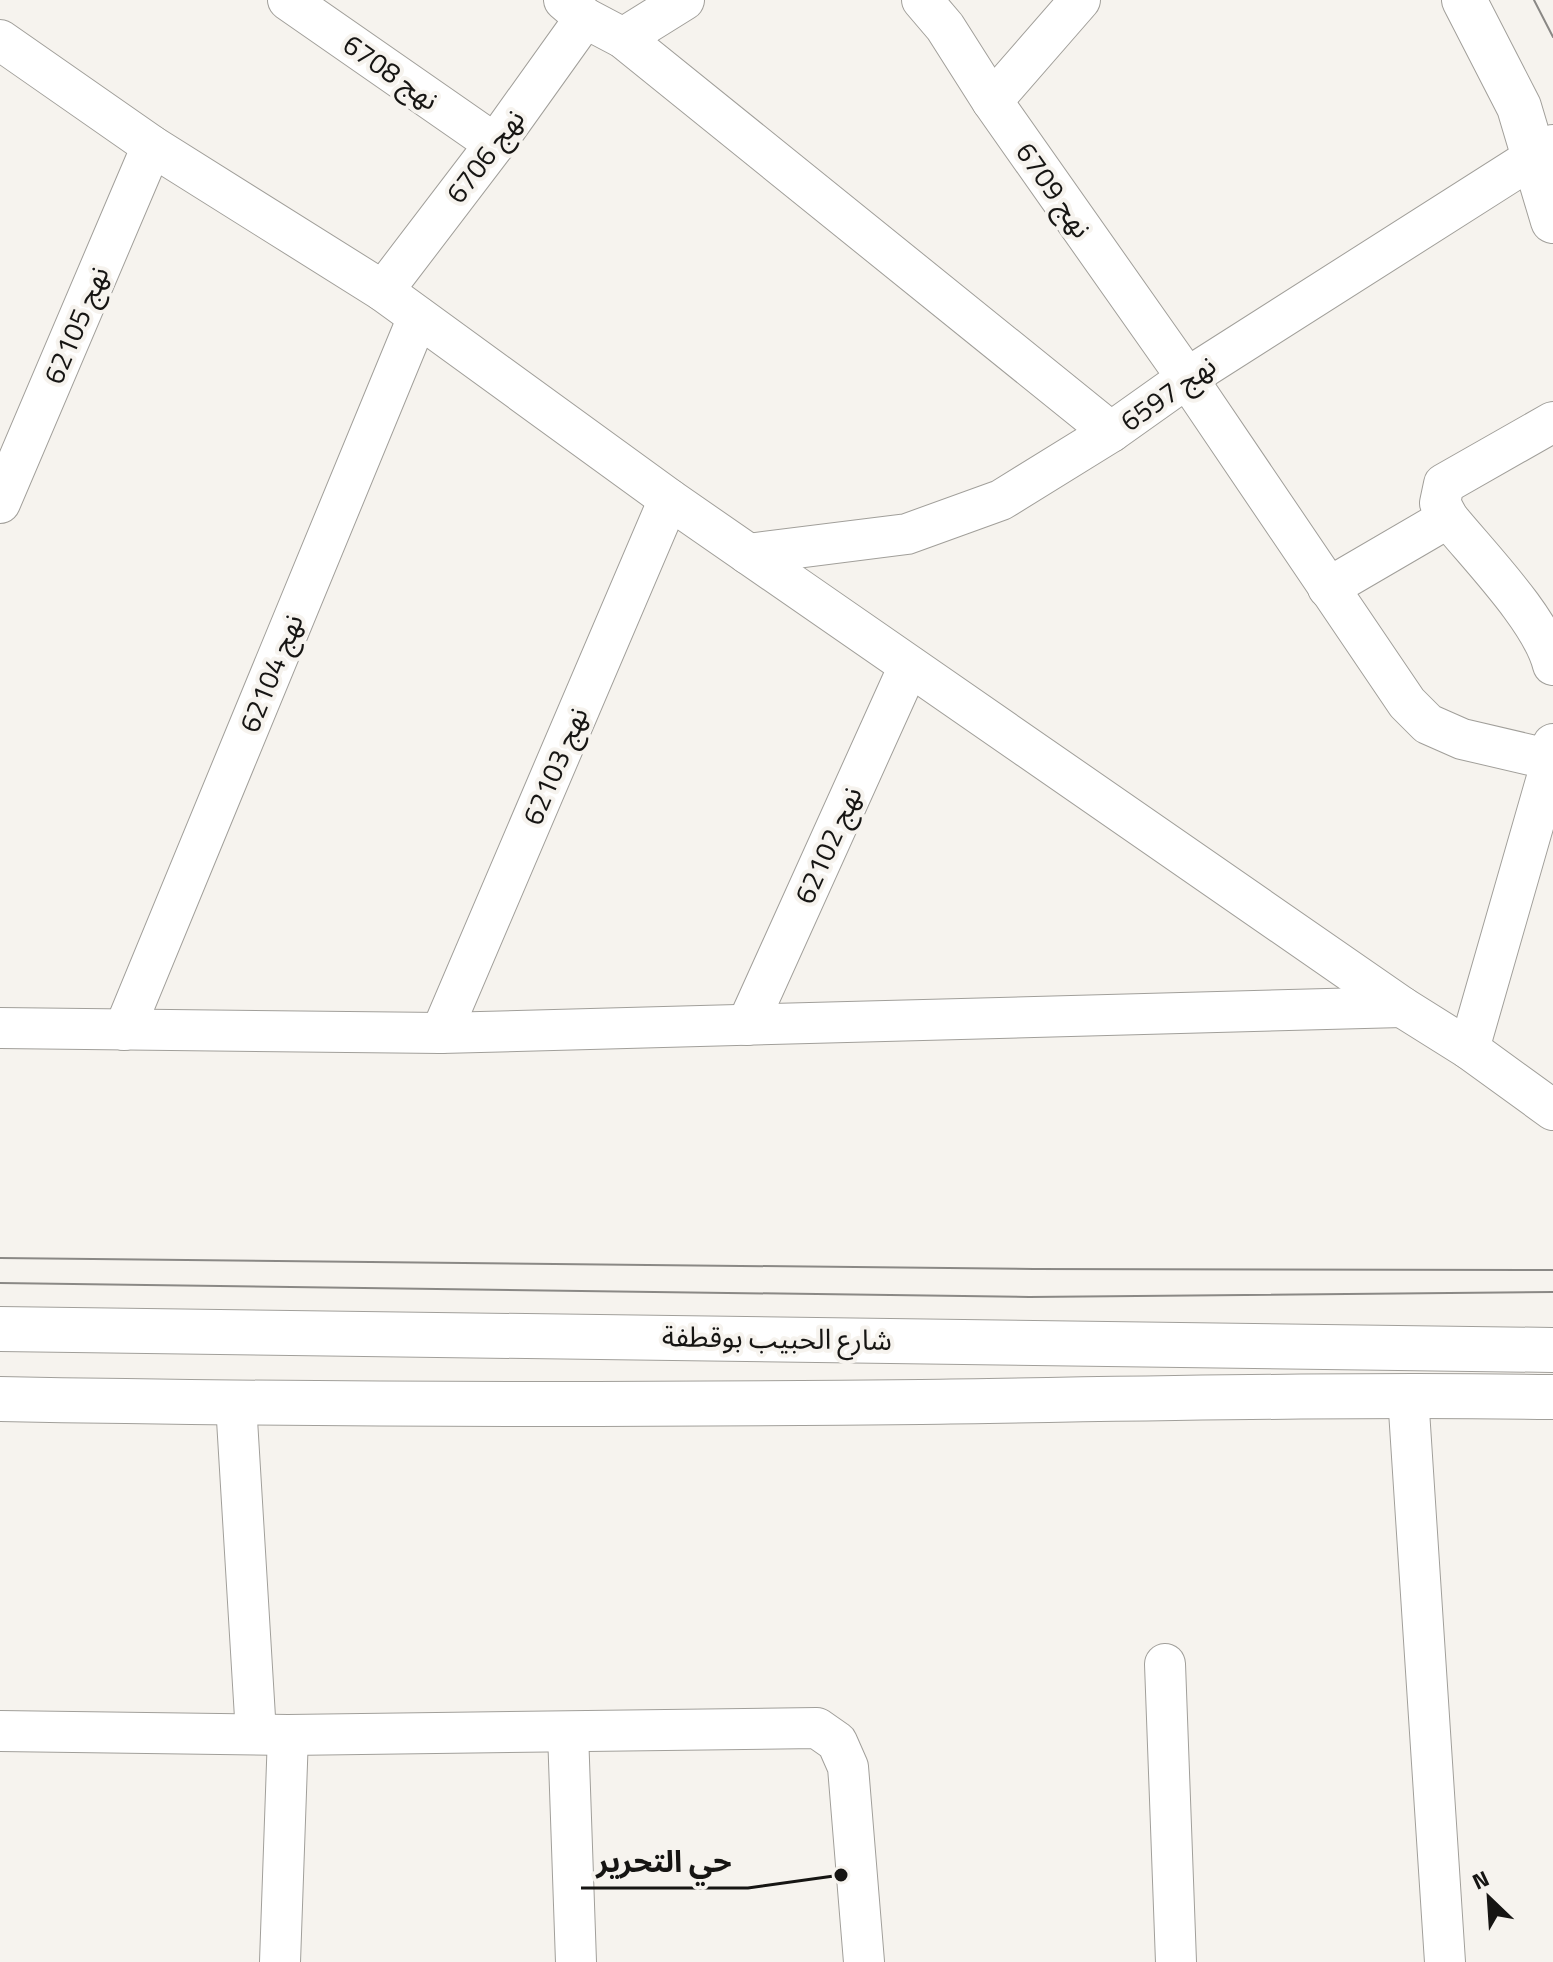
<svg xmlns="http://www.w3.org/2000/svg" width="1553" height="1962" font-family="'Titillium Web','Noto Sans Arabic',sans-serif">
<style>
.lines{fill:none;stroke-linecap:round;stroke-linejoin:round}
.minor-casing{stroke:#a19f9a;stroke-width:42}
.tertiary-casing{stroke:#a19f9a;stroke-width:46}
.secondary-casing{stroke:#a19f9a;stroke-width:46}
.minor{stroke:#fff;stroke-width:40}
.tertiary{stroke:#fff;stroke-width:44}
.secondary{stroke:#fff;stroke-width:44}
.tram{stroke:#8a8885;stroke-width:2}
.labels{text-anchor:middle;stroke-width:8;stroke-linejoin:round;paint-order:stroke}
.street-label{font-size:28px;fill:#161513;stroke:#f6f3ee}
.leader{fill:none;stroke:#161513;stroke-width:3}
.callout-dot{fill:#161513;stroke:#f6f3ee;stroke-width:3}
.callout-label{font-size:30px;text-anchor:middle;font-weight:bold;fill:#161513;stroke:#f6f3ee;stroke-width:8;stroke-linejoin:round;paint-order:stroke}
</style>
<rect width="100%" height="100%" fill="#f6f3ee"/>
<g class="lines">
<defs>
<g id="minor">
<path d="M288 0 495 144"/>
<path d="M564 0 585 18 623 38 1111 432"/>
<path d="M922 0 945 27 992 101 1187 378 1407 703 1428 724 1462 739 1552 760"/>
<path d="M623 38 684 0"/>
<path d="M0 40 152 146 383 291 669 499 1402 1007 1469 1049 1553 1110"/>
<path d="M992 101 1080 0"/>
<path d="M383 291 495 144 585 18"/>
<path d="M1553 422 1444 484 1440 503 1448 518C1479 556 1542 620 1553 665"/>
<path d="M0 503 152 146"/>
<path d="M748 554 907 534 1001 500 1111 432 1187 378 1553 145"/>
<path d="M1328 588 1448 518"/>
<path d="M747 1025 909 666"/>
<path d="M0 1028 441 1033 1402 1007"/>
<path d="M124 1030 418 317"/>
<path d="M441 1033 669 499"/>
<path d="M1469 1049 1552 760 1553 744"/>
<path d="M1408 1395 1445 1962"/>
<path d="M236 1403 256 1734"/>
<path d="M1165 1664 1176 1962"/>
<path d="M0 1731 288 1735 817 1728 837 1742 848 1767 864 1962"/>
<path d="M568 1732 576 1962"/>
<path d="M280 1962 288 1735"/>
</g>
<path id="tertiary" d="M1464 0 1519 107 1553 221"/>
<g id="secondary">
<path d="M0 1329 1553 1350"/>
<path d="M0 1399C307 1405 614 1405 921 1402 1132 1399 1342 1394 1553 1397"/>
</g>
</defs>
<use href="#minor" class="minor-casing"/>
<use href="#tertiary" class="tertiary-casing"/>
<use href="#secondary" class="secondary-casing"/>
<use href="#minor" class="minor"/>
<use href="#tertiary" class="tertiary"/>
<use href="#secondary" class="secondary"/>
<g class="tram">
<path d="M1534 0 1553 37"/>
<path d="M0 1258 1034 1269 1553 1270"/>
<path d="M0 1283 1029 1297 1553 1292"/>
</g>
</g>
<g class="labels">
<g class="street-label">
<text transform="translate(391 72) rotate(35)" y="10">نهج 6708</text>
<text transform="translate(485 156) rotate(-53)" y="10">نهج 6706</text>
<text transform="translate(1054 190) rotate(55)" y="10">نهج 6709</text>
<text transform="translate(76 325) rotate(-67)" y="10">نهج 62105</text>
<text transform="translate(1168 393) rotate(-35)" y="10">نهج 6597</text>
<text transform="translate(271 673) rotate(-68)" y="10">نهج 62104</text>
<text transform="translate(555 766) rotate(-67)" y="10">نهج 62103</text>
<text transform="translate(828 845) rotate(-66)" y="10">نهج 62102</text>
<text transform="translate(777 1338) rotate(1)" y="10">شارع الحبيب بوقطفة</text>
</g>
</g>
<path class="leader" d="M841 1875L748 1888H581"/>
<circle class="callout-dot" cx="841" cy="1875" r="8"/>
<g class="callout-label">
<text x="664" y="1872">حي التحرير</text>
</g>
<g transform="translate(1489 1898) rotate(335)" stroke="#f6f3ee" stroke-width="6" paint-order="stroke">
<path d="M0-6L14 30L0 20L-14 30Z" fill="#161513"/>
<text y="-12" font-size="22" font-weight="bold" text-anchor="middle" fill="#161513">N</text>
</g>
</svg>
